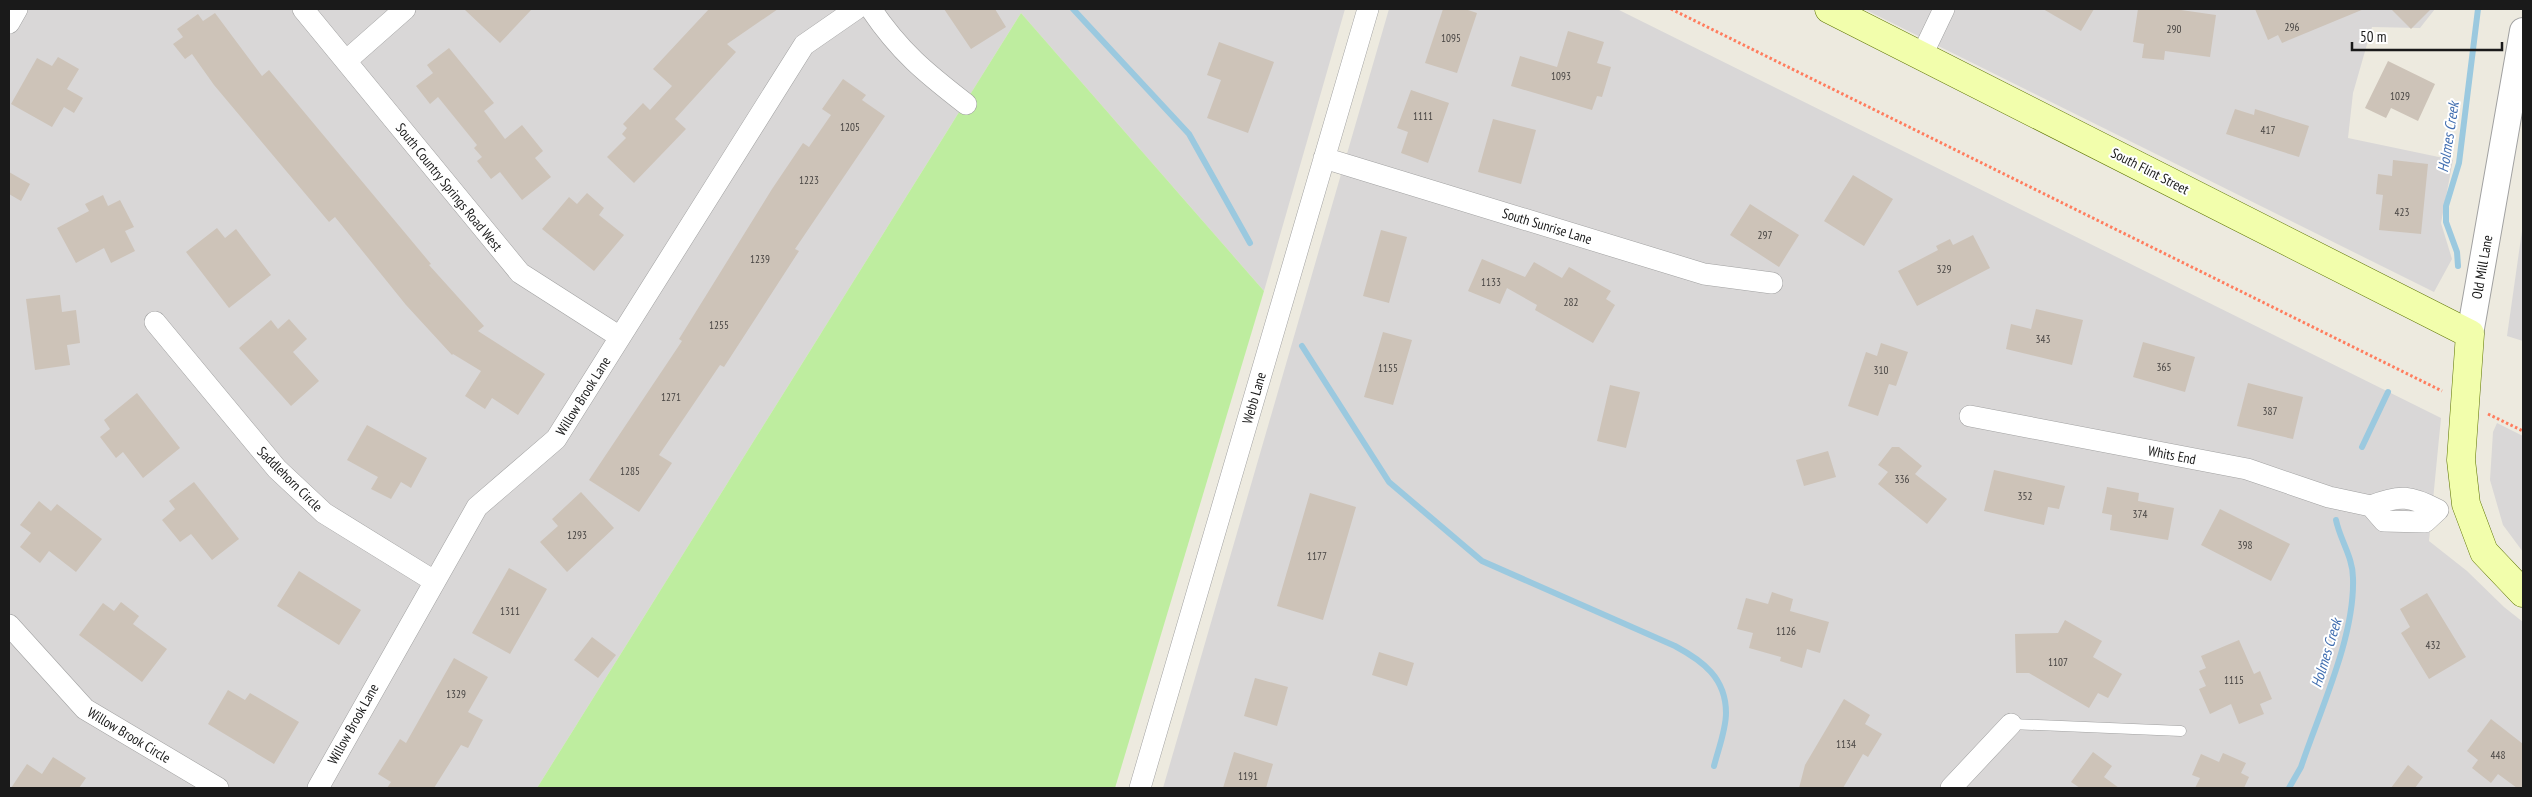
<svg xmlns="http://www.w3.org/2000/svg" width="2532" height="797" font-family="'PT Sans Narrow',sans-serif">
<rect width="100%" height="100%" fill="#edeadf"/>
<path fill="#d9d7d7" d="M9,9H1345L1264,291L1021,13L537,788H9Z
M1389,9H1617L2441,418L2429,541L2467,571L2504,607L2523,622V788H1163Z
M1864,9H2435L2420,28L2372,27L2353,93L2348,138L2453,160L2441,223L2452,259L2434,292Z
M2523,224V341L2507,336Z
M2497,423L2523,436V552L2503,525L2490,480L2493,432Z"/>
<path fill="#beed9f" d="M1021,13L1264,291L1115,788H537Z"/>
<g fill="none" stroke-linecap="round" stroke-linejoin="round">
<path stroke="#9bc9df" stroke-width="6" d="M1073,9L1189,134L1250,243
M2458,266L2457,252L2446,222V206L2459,163L2478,9
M1302,346L1389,482L1482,561L1675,646C1703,661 1726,678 1726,713C1726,730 1718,750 1714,766
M2362,447L2388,392
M2289,788L2301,767C2320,710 2355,637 2353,578C2353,557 2340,540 2336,520"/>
</g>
<path fill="#cdc3b8" d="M464,9H532L500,43Z
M709,9H778L727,44L736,52L675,119L686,129L634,183L607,157L626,138L622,134L627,128L623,124L643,103L650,110L672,86L653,69Z
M944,9H995L1006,27L971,49Z
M1443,9H1465L1477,13L1457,73L1425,63Z
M2043,9H2094L2081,31Z
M2138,9H2174L2216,15L2210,57L2165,51L2164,60L2142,58L2144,44L2133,42Z
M2255,9H2364L2282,43L2278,35L2268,40Z
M2391,9H2431L2411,29Z
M215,13L262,76L269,70L431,264L429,265L484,326L478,331L545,374L518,415L492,398L485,409L465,396L481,371L453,354L452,355L406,305L335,217L329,222L214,85L192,54L185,59L173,44L183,37L177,29L198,14L203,21Z
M1568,31L1604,42L1597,63L1611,67L1602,97L1597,96L1592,110L1511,86L1520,56L1557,67Z
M1219,42L1274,62L1248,133L1207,118L1221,80L1207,75Z
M449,48L494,103L484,111L505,139L522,125L543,151L535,158L551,177L522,200L500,172L491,179L477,161L482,157L474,148L477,145L438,97L430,104L416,86L433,73L427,65Z
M58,57L79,69L67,89L83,98L74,113L64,107L52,127L11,104L37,58L52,66Z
M2388,61L2435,84L2418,121L2391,108L2386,118L2365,108Z
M843,79L866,95L862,100L885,116L795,249L799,251L724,367L720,365L659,455L672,463L639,512L589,480L682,341L679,339L772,189L803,143L809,147L831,115L822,109Z
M1411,90L1449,103L1428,163L1401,153L1408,132L1397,128Z
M2235,109L2254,115L2255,109L2309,126L2299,157L2226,134Z
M1493,119L1536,130L1521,184L1478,172Z
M2393,160L2428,164L2421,234L2379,230L2383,195L2376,194L2378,174L2392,176Z
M9,172L30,184L21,201L9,194Z
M1853,175L1893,199L1864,246L1824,221Z
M587,193L604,208L599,215L624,235L594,271L542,229L569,197L577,204Z
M103,195L108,206L120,200L134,227L125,231L135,251L111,263L104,248L76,263L57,228L89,211L85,204Z
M1750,204L1799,235L1779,267L1730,235Z
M217,228L225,238L236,229L271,275L229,308L186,252Z
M1381,230L1407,237L1389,303L1363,296Z
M1973,235L1990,268L1917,306L1898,271L1938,250L1936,246L1950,239L1953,245Z
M1482,259L1525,277L1534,262L1562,278L1569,267L1611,291L1606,299L1615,305L1593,343L1535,310L1537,305L1507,288L1500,304L1468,291Z
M60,295L62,312L76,310L80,343L67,345L70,365L35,370L26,299Z
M2036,309L2083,320L2072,365L2006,349L2011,324L2031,329Z
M289,319L307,339L293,352L319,381L291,406L239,348L271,320L278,329Z
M1383,332L1412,340L1393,405L1364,397Z
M2143,342L2195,357L2185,392L2133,377Z
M1881,343L1908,352L1896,386L1889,384L1878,416L1848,406L1866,352L1877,356Z
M2248,383L2303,397L2293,439L2237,426Z
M1610,385L1640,392L1626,448L1597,441Z
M137,393L180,448L143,478L123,452L116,458L100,437L110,429L104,420Z
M367,425L427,458L411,488L401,482L391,499L371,489L378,477L347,460Z
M1892,447H1899L1922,466L1915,474L1947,499L1927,524L1878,484L1888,472L1878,465Z
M1828,451L1836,477L1804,486L1796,460Z
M1994,470L2065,486L2059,509L2048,507L2044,525L1984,511Z
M194,482L239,539L212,560L191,534L180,542L162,520L175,509L169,501Z
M2107,487L2139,493L2138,501L2174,508L2168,540L2110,530L2112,515L2102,513Z
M581,492L614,528L567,572L540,542L558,526L552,519Z
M1310,493L1356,507L1323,620L1277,606Z
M39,501L51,511L57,504L102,539L76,572L49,551L40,563L20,547L31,533L20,525Z
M2220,509L2290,544L2271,581L2201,545Z
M509,568L547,589L510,654L472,633Z
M299,571L361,610L339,645L277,606Z
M1772,592L1793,599L1790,611L1829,622L1820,653L1807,649L1802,668L1780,661L1781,657L1749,648L1753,633L1737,629L1746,598L1768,604Z
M2427,593L2466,657L2429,679L2401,633L2410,627L2400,609Z
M121,602L139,616L133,624L167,649L142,682L79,635L103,603L114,611Z
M2065,620L2102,641L2093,657L2122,674L2108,698L2098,693L2089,708L2029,673H2016L2015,634L2058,633Z
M592,637L616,655L598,678L574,660Z
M2239,640L2254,674L2260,671L2272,699L2260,704L2264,714L2239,724L2231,704L2210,714L2199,689L2206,686L2199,671L2206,668L2201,656Z
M1379,652L1414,663L1407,686L1372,675Z
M454,658L488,677L468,712L483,720L468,748L461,745L434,788H387L391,782L378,774L400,739L406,743Z
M1255,678L1288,687L1277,726L1244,716Z
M228,690L245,700L250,693L299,722L274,764L208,724Z
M1844,699L1870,715L1865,724L1882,734L1868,757L1863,754L1843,788H1799L1805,765Z
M2491,719L2523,744V788H2517L2498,774L2491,783L2472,768L2478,760L2467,751Z
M1234,752L1273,764L1266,788H1223Z
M2093,752L2112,766L2104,777L2119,788H2080L2071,782Z
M2223,753L2246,763L2241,773L2249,777L2244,788H2195L2200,778L2192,775L2201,754L2219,762Z
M53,757L86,778L79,788H11L27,764L42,774Z
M2408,765L2423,777L2415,788H2391Z"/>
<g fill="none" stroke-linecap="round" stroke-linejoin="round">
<g stroke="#a1a1a1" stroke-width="11">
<path id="service" d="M2011,724L2181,731"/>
</g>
<g stroke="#a1a1a1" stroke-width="22">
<path id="minor" d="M303,9L520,273L620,337
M871,9C900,52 926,73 966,104
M9,23L17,9
M1922,55L1944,9
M346,61L405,9
M1324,158L1704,274L1772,283
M155,322L277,469L324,513L434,581
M1970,416L2247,469L2329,497L2371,506L2384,521L2425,522L2438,510C2411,496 2400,494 2371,506
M9,625L85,709L218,788
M318,788L477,507L556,439L804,45L856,9
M1140,788L1368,9
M1951,788L2011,724"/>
</g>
<g stroke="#a1a1a1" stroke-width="28">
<path id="tertiary" d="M2470,334L2523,31"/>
</g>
<g stroke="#5c7300" stroke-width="29">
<path id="secondary" d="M1829,9L2470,334L2461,460L2466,504L2484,552L2523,593"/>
</g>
<path stroke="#ff7d5e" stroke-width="3" stroke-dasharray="2.5 2.5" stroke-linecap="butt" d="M1671,9L2442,391
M2488,414L2523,431"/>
<use href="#service" stroke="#fff" stroke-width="10"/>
<use href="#minor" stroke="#fff" stroke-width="21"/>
<use href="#tertiary" stroke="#fff" stroke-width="26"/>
<use href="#secondary" stroke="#f2feac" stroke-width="28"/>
</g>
<g text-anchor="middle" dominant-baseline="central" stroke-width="4" stroke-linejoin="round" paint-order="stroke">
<g font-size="11" fill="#474442">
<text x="2292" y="27">296</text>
<text x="2174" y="29">290</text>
<text x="1451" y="38">1095</text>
<text x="1561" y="76">1093</text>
<text x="2400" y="96">1029</text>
<text x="1423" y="116">1111</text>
<text x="850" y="127">1205</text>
<text x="2268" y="130">417</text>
<text x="809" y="180">1223</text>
<text x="2402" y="212">423</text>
<text x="1765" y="235">297</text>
<text x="760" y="259">1239</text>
<text x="1944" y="269">329</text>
<text x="1491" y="282">1133</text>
<text x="1571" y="302">282</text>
<text x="719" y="325">1255</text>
<text x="2043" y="339">343</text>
<text x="2164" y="367">365</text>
<text x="1388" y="368">1155</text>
<text x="1881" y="370">310</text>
<text x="671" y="397">1271</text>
<text x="2270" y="411">387</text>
<text x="630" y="471">1285</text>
<text x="1902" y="479">336</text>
<text x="2025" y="496">352</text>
<text x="2140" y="514">374</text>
<text x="577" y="535">1293</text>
<text x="2245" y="545">398</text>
<text x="1317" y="556">1177</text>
<text x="510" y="611">1311</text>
<text x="1786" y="631">1126</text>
<text x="2433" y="645">432</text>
<text x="2058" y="662">1107</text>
<text x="2234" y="680">1115</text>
<text x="456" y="694">1329</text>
<text x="1846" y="744">1134</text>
<text x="2498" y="755">448</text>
<text x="1248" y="776">1191</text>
</g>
<g font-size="14" fill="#1a1a1a" stroke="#fff">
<text transform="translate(2150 171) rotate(27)">South Flint Street</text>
<text transform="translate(449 187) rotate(51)">South Country Springs Road West</text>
<text transform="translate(1547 226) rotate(17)">South Sunrise Lane</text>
<text transform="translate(2482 267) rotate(-80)">Old Mill Lane</text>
<text transform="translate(583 396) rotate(-58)">Willow Brook Lane</text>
<text transform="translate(1254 398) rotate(-74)">Webb Lane</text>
<text transform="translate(2172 455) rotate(11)">Whits End</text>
<text transform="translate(290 479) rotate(45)">Saddlehorn Circle</text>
<text transform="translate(353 724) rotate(-61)">Willow Brook Lane</text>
<text transform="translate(129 735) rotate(31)">Willow Brook Circle</text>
</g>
<g font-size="15" font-style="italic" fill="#416eb0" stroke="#fff">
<text transform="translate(2448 137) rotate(-81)">Holmes Creek</text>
<text transform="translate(2326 653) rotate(-73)">Holmes Creek</text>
</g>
</g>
<rect width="2532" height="797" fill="none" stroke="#1a1a1a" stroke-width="20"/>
<path d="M2352 42v8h150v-8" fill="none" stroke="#1a1a1a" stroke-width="2.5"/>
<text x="2360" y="42" font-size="15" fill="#1a1a1a" stroke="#ffffff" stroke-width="4" paint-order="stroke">50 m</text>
</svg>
